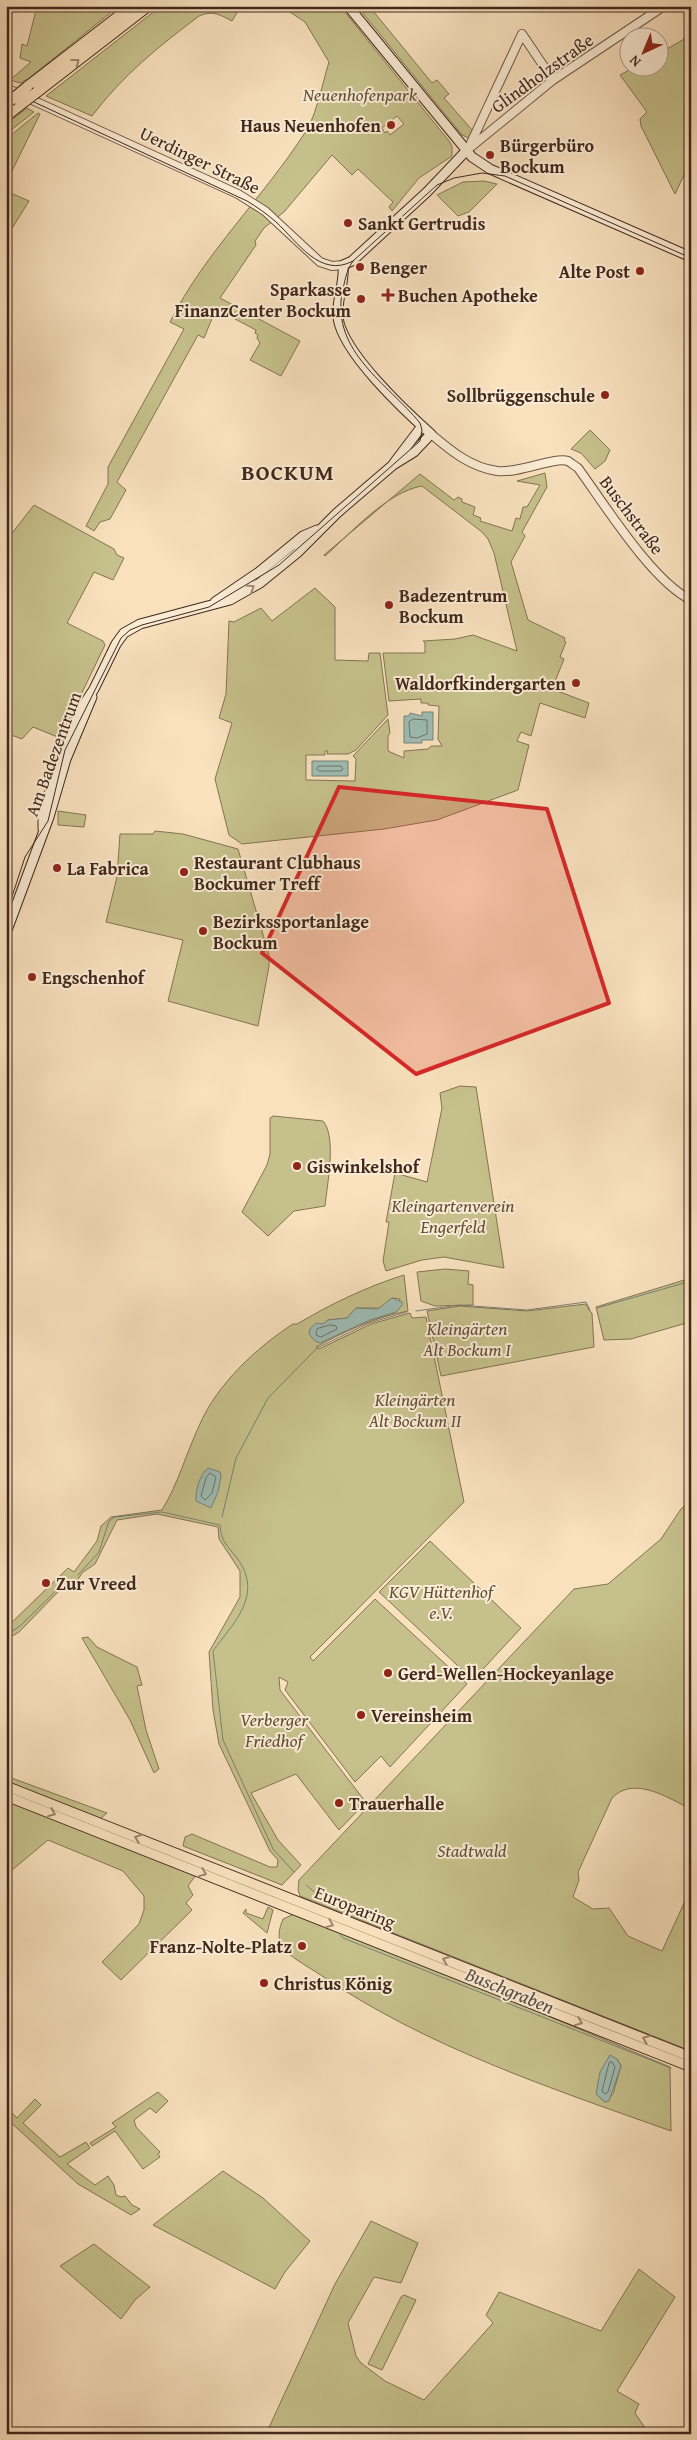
<svg xmlns="http://www.w3.org/2000/svg" width="697" height="2440" font-family="'Gentium Book Plus',serif">
<rect width="100%" height="100%" fill="#f9e1be"/>
<filter id="stains"><feTurbulence type="fractalNoise" baseFrequency=".004" numOctaves="4"/><feColorMatrix values="0 0 0 0 .2 0 0 0 0 .09 0 0 0 0 .02 0 0 0 .5 -.17"/></filter>
<radialGradient id="worn" r=".72"><stop offset=".6" stop-color="#630" stop-opacity="0"/><stop offset="1" stop-color="#630" stop-opacity=".3"/></radialGradient>
<path fill="#c6c18c" stroke="#847454" fill-rule="evenodd" d="M37,6H119L28,79L20,83L10,80L31,62L20,58L22,44L27,46Z
M161,6H241L232,21C221,15 212,10 199,16C158,47 123,75 92,116L46,96Z
M281,6H340L449,141L452,146V156L419,178L392,211L389,207L393,202L358,169L352,175L332,155L284,212L264,228L255,241L256,245L220,298L300,341L281,376L250,360L260,343L257,338L258,335L255,333L256,330L216,309L204,338L198,335L117,482L126,490L110,519L100,522L94,531L86,526L108,484V467L184,329L170,322C205,252 264,197 306,131C316,116 323,81 329,62L305,22ZM397,116L404,124L390,135L387,131L385,133L382,128Z
M357,6H369L432,83L437,80L449,94L444,98L473,131L469,138L462,135Z
M691,35V160L675,194L641,126L640,119L647,112L620,75L633,68H660V53Z
M27,108L34,112L6,134V124Z
M38,113L40,114L9,177H6V139Z
M484,181L497,184L469,212L458,216L437,195L463,182Z
M6,191L29,201L6,238Z
M590,430L610,450L605,461L595,469L581,453L571,449Z
M545,473L547,487L522,532L525,536L511,562L528,620L565,638L564,641L566,642L560,657L564,659L552,689L589,703L585,718L540,703L531,736L521,732L517,741L529,745L518,790L437,820L384,829L242,844L229,835L215,779L232,723L219,718L226,694L229,621L234,622L261,608L272,621L315,588L335,607V660L368,661L369,653H380L388,715L356,750L348,754H327L328,751H325V755H306V780L355,781L356,759L353,756L388,719L390,733L388,736V751L404,758V751L428,749L431,746H442L438,739L439,706L428,705V703H421V699L389,701L383,653H425V643L423,641L455,639L473,635L517,651L494,553L488,539L482,532L422,486C387,492 351,533 325,556L324,555L420,474L454,500L458,497L462,499V502L475,507L473,515L481,518L480,521L512,531L516,518L520,519L523,507H527L540,485L517,481Z
M34,505L114,549L117,555L124,558L113,580L94,572L67,623L103,641L105,645L60,738L33,727L22,739L6,733V541Z
M58,811L86,815L84,827L58,825Z
M155,831L183,834L238,849L269,955V966L258,1026L168,1001L183,940L106,922L117,877L120,834H153Z
M460,1086L476,1087L504,1268L444,1257L422,1260L386,1271L383,1261L389,1222H386L395,1173L427,1182L442,1108L440,1093Z
M273,1116L323,1121C337,1137 327,1185 325,1206L294,1211L268,1236L242,1212L267,1165L270,1154V1118Z
M445,1269L469,1271L468,1284L473,1285V1305L435,1306L421,1301L417,1272Z
M404,1275L408,1311C376,1317 345,1331 316,1347L319,1349L371,1324L410,1313L412,1318L426,1317L464,1502L310,1657L313,1661L375,1599L467,1684L390,1767L381,1756L355,1782L285,1690L288,1682L279,1677L280,1690L364,1800L363,1805L339,1830L296,1774L251,1793L278,1840L301,1865L282,1885L183,1846L185,1837L192,1834L270,1867H277L278,1860L270,1851L219,1744L213,1710L209,1652L240,1597V1571L219,1539L218,1527L157,1514L117,1520L95,1564L83,1572L76,1582L59,1591L19,1632L6,1640V1628L68,1568L74,1572L97,1541L101,1526L111,1517L162,1510C178,1484 186,1454 199,1426C217,1384 256,1348 293,1324H297C331,1304 366,1287 404,1275ZM392,1298L400,1299L396,1312L370,1320L323,1324L328,1320L347,1318L356,1308H381Z
M691,1278V1325L683,1324L631,1339L604,1340L596,1307Z
M586,1304L589,1310L592,1313L594,1347L441,1376L427,1311L460,1306L527,1311Z
M691,1500V1809C668,1798 634,1775 612,1798L578,1872L579,1880L573,1897L593,1909L609,1908L628,1936L662,1951L691,1888V2051L300,1896L298,1890L299,1880L574,1589L608,1584L661,1539L681,1509Z
M430,1541L521,1628L473,1680L379,1592Z
M88,1637L97,1647L137,1667L142,1685L137,1686L146,1730L159,1769L154,1773L130,1720L82,1638Z
M6,1776L107,1813L87,1830L196,1875L188,1886L193,1895L186,1903L192,1910L121,1980L102,1962L139,1924L144,1910V1896L123,1871L48,1840L6,1875Z
M268,1907L273,1910L267,1933L243,1913L246,1909V1913L263,1919Z
M294,1914L498,1995L670,2067L671,2131C550,2088 426,2047 319,1974C310,1968 287,1955 282,1947C277,1937 279,1929 283,1919ZM617,2059L621,2066L613,2094L605,2102L596,2094Z
M158,2092L168,2101L156,2113L150,2108L134,2120L136,2127L160,2152L158,2154L160,2157L143,2169L115,2131L92,2146L90,2143L116,2127L112,2123Z
M35,2099L41,2105L23,2123L60,2157L86,2142L90,2148L67,2164L95,2185L108,2176L114,2185L116,2195L121,2197L125,2196L132,2205L140,2209L131,2215L78,2184L6,2118V2107L17,2118Z
M223,2171L263,2198L310,2241L285,2272L275,2289L153,2225Z
M371,2221L418,2243L401,2283L374,2277L348,2323L356,2356L361,2363L385,2381L424,2400L493,2323L486,2315L499,2292L601,2331L639,2269L675,2297L617,2391L639,2404L635,2413L649,2434H266L335,2284Z
M94,2244L150,2287L135,2300L121,2319L60,2266Z
M404,2295L416,2300L382,2370L368,2364L401,2297Z"/>
<path fill="#9ebdb5" stroke="#798178" d="M422,712H433V740H422V743H404V716H409L410,713L422,716Z
M312,761H348V776H312Z
M392,1298L402,1302V1305L396,1312L370,1320L320,1343L315,1341L309,1334L310,1329L316,1323L323,1324L328,1320L347,1318L356,1308L378,1309Z
M208,1468L220,1472L221,1476L218,1492L211,1508L196,1501C195,1491 200,1474 208,1468Z
M610,2055L617,2059L621,2066L609,2101L605,2102L596,2094L600,2072Z"/>
<g fill="none" stroke-linecap="round" stroke-linejoin="round">
<path stroke="#707268" stroke-width="1" d="M413,719L427,720V734L417,738L410,737L409,722Z
M319,766H341L343,769L341,771H319L317,769Z
M330,1325L336,1326L337,1329L321,1337L316,1335L317,1329Z
M210,1473L216,1477L212,1493L205,1500L201,1496L206,1478Z
M612,2062L615,2067L608,2092L605,2094L602,2091L609,2063Z"/>
<path stroke="#798178" stroke-width="1" d="M597,1308L691,1281
M416,1311L459,1305L527,1310L586,1302L590,1310
M222,1517L236,1458L268,1398L317,1348L369,1323L407,1312
M78,1575L99,1552L109,1521L115,1517L162,1512L220,1525C221,1542 227,1545 237,1558C264,1595 234,1622 213,1651L223,1740L273,1849L294,1872
M6,1636L21,1625L62,1585L68,1583
M306,1885L333,1907
M340,1935L343,1938L671,2068"/>
<g stroke="#6f5644" stroke-width="10">
<path id="tertiary" d="M522,34L553,80
M6,88L238,194L265,211L320,262L332,266L343,265
M470,145L522,34
M466,151L553,80L664,6
M431,434C451,451 470,467 497,471C519,474 555,456 568,461C571,463 575,466 578,468C605,505 652,581 691,600"/>
</g>
<g stroke="#41271c" stroke-width="11">
<path id="secondary" d="M348,6L472,157L490,169L691,257
M394,463L422,426
M215,602L259,572L303,536L317,530
M43,829V816L62,748L83,706L94,689L116,644L124,633L140,624L230,600L260,583L297,553L337,513L393,465L414,452L431,434C405,411 343,353 338,318C336,300 345,283 343,265L352,261L427,192L466,151
M6,933L49,817L66,759L92,697"/>
</g>
<g stroke="#41271c" stroke-width="11">
<path id="primary" d="M6,1786L691,2057
M6,1796L691,2067"/>
</g>
<g stroke="#41271c" stroke-width="12">
<path id="motorway" d="M27,87L132,6
M37,92L148,6
M6,116L20,105"/>
</g>
<use href="#tertiary" stroke="#fbecd5" stroke-width="8"/>
<use href="#secondary" stroke="#fbecd5" stroke-width="9"/>
<use href="#primary" stroke="#f9e1be" stroke-width="9"/>
<use href="#motorway" stroke="#f9e1be" stroke-width="10"/>
<path stroke="#41271c" stroke-width="1" d="M6,89L247,201C257,207 267,214 276,222C297,241 320,279 353,261
M6,915L25,857L48,821L65,750L121,638L130,630L142,625L209,607L279,565L420,441L422,430L420,423C387,383 332,352 342,293C345,281 346,271 353,261L437,185L454,178L482,173L505,176L691,258"/>
<g stroke="#41271c" stroke-width="12" stroke-linecap="butt">
<path id="motorway-bridge" d="M10,101L27,87
M20,105L37,92"/>
</g>
<use href="#motorway-bridge" stroke="#f9e1be" stroke-width="10"/>
</g>
<defs><path id="oneway-chevron" d="M-2-3.5L2.5 0L-2 3.5" fill="none" stroke-width="1.6" stroke-linecap="round" stroke-linejoin="round" transform="scale(1.25)"/></defs>
<g stroke="#9d846d">
<use href="#oneway-chevron" transform="translate(76 62) rotate(-38)"/>
<use href="#oneway-chevron" transform="translate(52 1813) rotate(22)"/>
<use href="#oneway-chevron" transform="translate(138 1838) rotate(-159)"/>
<use href="#oneway-chevron" transform="translate(203 1873) rotate(22)"/>
<use href="#oneway-chevron" transform="translate(330 1924) rotate(22)"/>
<use href="#oneway-chevron" transform="translate(446 1960) rotate(-158)"/>
<use href="#oneway-chevron" transform="translate(579 2022) rotate(22)"/>
<use href="#oneway-chevron" transform="translate(646 2039) rotate(-158)"/>
</g>
<use stroke="#9e8a78" href="#oneway-chevron" transform="translate(251 588) rotate(-32)"/>
<path fill="#d62828" fill-opacity="0.2" stroke="#d62828" stroke-width="4" stroke-linejoin="round" d="M339,787L547,809L609,1003L416,1074L262,953Z"/>
<g fill="#8f2418" stroke="#fbecd5" stroke-width="2">
<circle cx="391" cy="125" r="5"/>
<circle cx="490" cy="155" r="5"/>
<circle cx="348" cy="223" r="5"/>
<circle cx="360" cy="267" r="5"/>
<circle cx="640" cy="271" r="5"/>
<path d="M385.5 287.5h5v5h5v5h-5v5h-5v-5h-5v-5h5z"/>
<circle cx="361" cy="299" r="5"/>
<circle cx="605" cy="395" r="5"/>
<circle cx="389" cy="605" r="5"/>
<circle cx="576" cy="683" r="5"/>
<circle cx="57" cy="868" r="5"/>
<circle cx="184" cy="872" r="5"/>
<circle cx="203" cy="931" r="5"/>
<circle cx="32" cy="977" r="5"/>
<circle cx="297" cy="1166" r="5"/>
<circle cx="46" cy="1583" r="5"/>
<circle cx="388" cy="1673" r="5"/>
<circle cx="361" cy="1715" r="5"/>
<circle cx="339" cy="1803" r="5"/>
<circle cx="302" cy="1946" r="5"/>
<circle cx="264" cy="1983" r="5"/>
</g>
<g text-anchor="middle" dominant-baseline="central" stroke-width="4" stroke-linejoin="round" paint-order="stroke">
<g font-size="18" fill="#41271c" stroke="#fbecd5">
<text transform="translate(542 73) rotate(-36)">Glindholzstraße</text>
<text transform="translate(200 160) rotate(26)">Uerdinger Straße</text>
<text transform="translate(632 515) rotate(53)">Buschstraße</text>
<text transform="translate(53 754) rotate(-70)">Am Badezentrum</text>
<text transform="translate(355 1907) rotate(22)">Europaring</text>
</g>
<g font-size="18" font-style="italic" fill="#624e38" stroke="#fbecd5">
<text x="360" y="94">Neuenhofenpark</text>
<text x="453" y="1205">Kleingartenverein<tspan x="453" dy="21">Engerfeld</tspan></text>
<text x="467" y="1328">Kleingärten<tspan x="467" dy="21">Alt Bockum I</tspan></text>
<text x="415" y="1399">Kleingärten<tspan x="415" dy="21">Alt Bockum II</tspan></text>
<text x="441" y="1591">KGV Hüttenhof<tspan x="441" dy="21">e.V.</tspan></text>
<text x="274" y="1719">Verberger<tspan x="274" dy="21">Friedhof</tspan></text>
<text x="472" y="1850">Stadtwald</text>
</g>
<g font-size="18" font-weight="bold" fill="#41271c" stroke="#fbecd5" text-anchor="start">
<text x="381" y="125" text-anchor="end">Haus Neuenhofen</text>
<text x="500" y="145">Bürgerbüro<tspan x="500" dy="21">Bockum</tspan></text>
<text x="358" y="223">Sankt Gertrudis</text>
<text x="370" y="267">Benger</text>
<text x="630" y="271" text-anchor="end">Alte Post</text>
<text x="351" y="289" text-anchor="end">Sparkasse<tspan x="351" dy="21">FinanzCenter Bockum</tspan></text>
<text x="398" y="295">Buchen Apotheke</text>
<text x="595" y="395" text-anchor="end">Sollbrüggenschule</text>
<text x="399" y="595">Badezentrum<tspan x="399" dy="21">Bockum</tspan></text>
<text x="566" y="683" text-anchor="end">Waldorfkindergarten</text>
<text x="194" y="862">Restaurant Clubhaus<tspan x="194" dy="21">Bockumer Treff</tspan></text>
<text x="67" y="868">La Fabrica</text>
<text x="213" y="921">Bezirkssportanlage<tspan x="213" dy="21">Bockum</tspan></text>
<text x="42" y="977">Engschenhof</text>
<text x="307" y="1166">Giswinkelshof</text>
<text x="56" y="1583">Zur Vreed</text>
<text x="398" y="1673">Gerd-Wellen-Hockeyanlage</text>
<text x="371" y="1715">Vereinsheim</text>
<text x="349" y="1803">Trauerhalle</text>
<text x="292" y="1946" text-anchor="end">Franz-Nolte-Platz</text>
<text x="274" y="1983">Christus König</text>
</g>
<g font-size="19" font-style="italic" fill="#584c42" stroke="#fbecd5">
<text transform="translate(510 1990) rotate(22)">Buschgraben</text>
</g>
<g font-size="22" font-weight="bold" letter-spacing="1" fill="#41271c" stroke="#fbecd5">
<text x="288" y="472">BOCKUM</text>
</g>
</g>
<rect width="697" height="2440" fill="none" stroke="#f9e1be" stroke-width="25"/>
<rect x="8" y="8" width="682" height="2425" fill="none" stroke="#41271c" stroke-width="2.5"/>
<rect x="12" y="12" width="672" height="2415" fill="none" stroke="#41271c"/>
<g transform="translate(644 52) rotate(224)"><circle r="24" fill="#fbecd5" stroke="#b19d8b"/>
<path d="M0-4L9 19L0 12L-9 19Z" fill="#8f2418"/>
<text y="-8" font-size="14" font-weight="bold" text-anchor="middle" fill="#41271c">N</text>
</g>
<rect width="100%" height="100%" filter="url(#stains)"/>
<rect width="100%" height="100%" fill="url(#worn)"/>
</svg>
